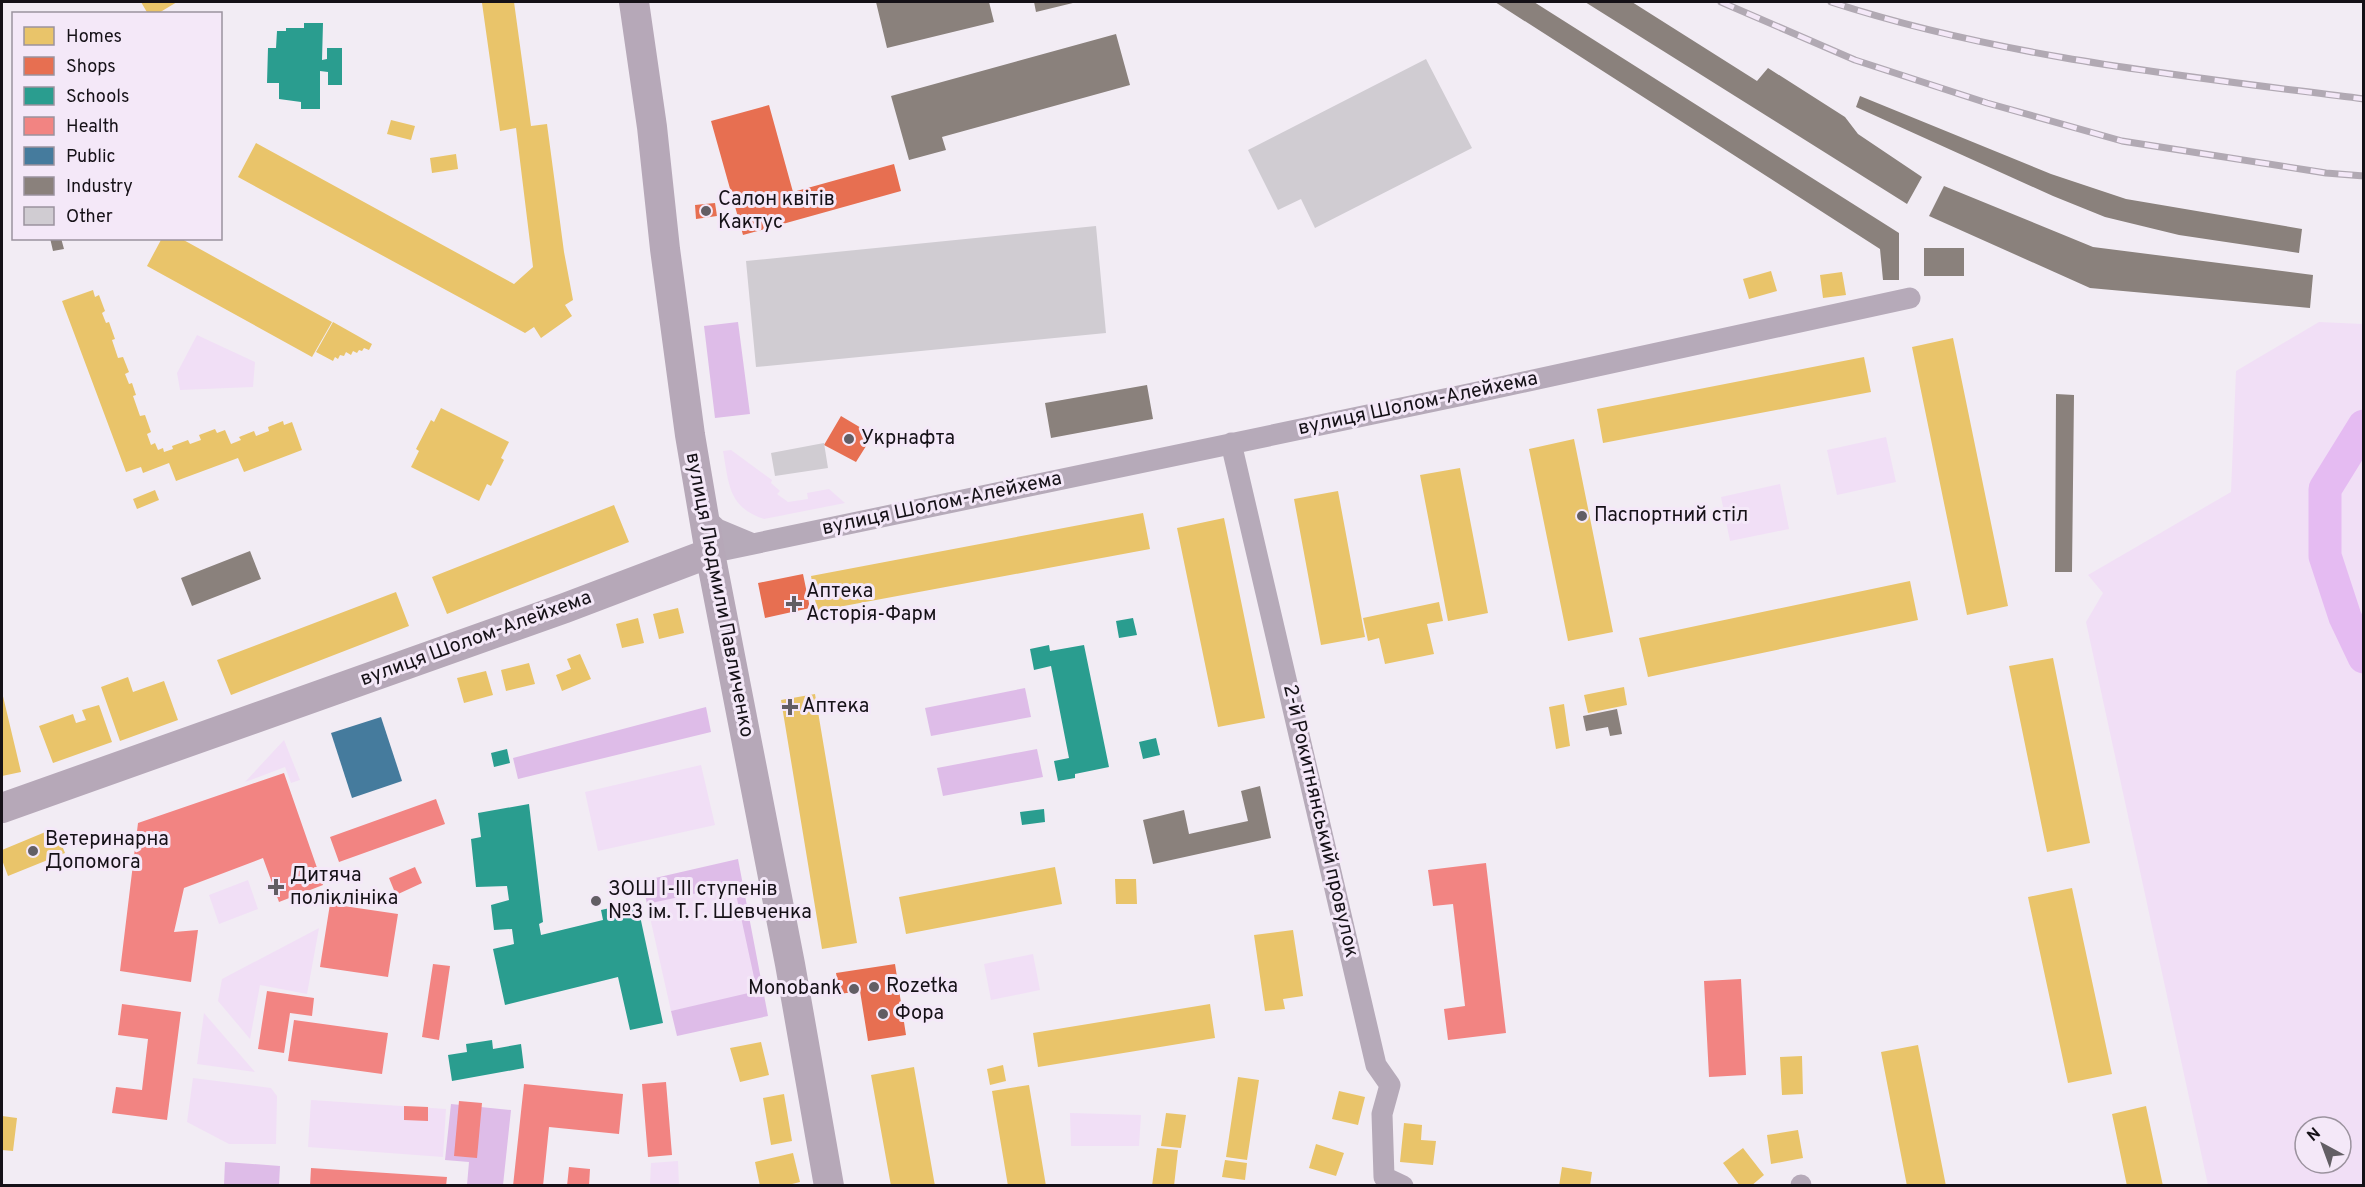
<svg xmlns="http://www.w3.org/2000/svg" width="2365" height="1187" font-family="Overpass,sans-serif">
<rect width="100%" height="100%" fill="#f2ecf4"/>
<path fill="#f1dff6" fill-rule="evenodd" d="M2319,322L2363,324V1185H2208L2086,622L2103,593L2088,575L2231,492L2236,371ZM2305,1127H2341V1163H2305Z
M197,335L255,362L253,387L180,390L177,373Z
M1886,437L1896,482L1837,495L1827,450Z
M731,450L772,480L771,483L780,491L777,494L788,502L808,499L807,493L829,489L845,503L764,519C728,507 729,484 723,451Z
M1780,484L1789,529L1730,541L1721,497Z
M284,740L300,780L291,783L285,767L245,782Z
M701,765L715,825L598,851L585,792Z
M248,880L258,909L219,924L209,895Z
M734,884L758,992L671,1011L647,904Z
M319,928L307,994L260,985L250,1039L218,1001L222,979Z
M1033,954L1040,990L991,1000L984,964Z
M204,1013L255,1072L197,1064Z
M193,1078L271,1088L277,1096L276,1144H229L187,1122Z
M311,1100L446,1109L443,1157L308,1147Z
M1070,1113L1141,1115L1139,1146H1071Z
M678,1161L679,1185H650L651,1163Z"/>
<path fill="#debce8" d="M738,322L750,414L715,418L704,326Z
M1025,688L1031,717L931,736L925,708Z
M706,707L711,732L518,779L513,758Z
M1037,749L1043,777L943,796L937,768Z
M738,859L768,1016L677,1036L671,1011L757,991L734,885L647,904L642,881Z
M451,1104L511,1110L503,1185H467L469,1162L445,1160Z
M225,1162L280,1166L279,1185H224Z"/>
<path fill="#e9c46a" d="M141,2H177L157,14H148Z
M514,2L531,126L547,124L564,252L573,300L565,305L572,316L541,338L534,327L525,333L238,177L256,143L514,284L533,267L516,128L500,131L482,3Z
M391,120L415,126L411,140L387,134Z
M456,154L458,169L432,173L430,158Z
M162,238H180L332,322L312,357L147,266Z
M1771,271L1777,291L1749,299L1743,279Z
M1842,272L1846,295L1823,298L1820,275Z
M93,290L95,297L99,295L105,311L102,313L106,323L109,322L115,339L112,340L118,358L123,357L129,372L125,374L129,384L132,383L136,395L133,396L140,416L145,415L151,432L147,434L151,445L155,443L158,450L163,448L164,452L173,449L172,446L188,440L190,444L201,440L199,435L215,429L217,433L225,430L231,444L241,440L239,437L254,431L256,436L269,431L268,427L283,421L284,425L292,422L302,450L244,472L238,458L176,481L169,463L143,473L141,467L126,472L62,301Z
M333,322L372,344L369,350L364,348L362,351L359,350L357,353L353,351L351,355L346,352L344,356L340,355L338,359L335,357L333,361L316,352Z
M1953,338L2008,606L1967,615L1912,347Z
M1864,357L1871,392L1603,443L1597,409Z
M441,408L509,442L501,458L504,460L491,486L487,484L479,501L411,467L419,451L416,449L431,420L434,422Z
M1574,439L1613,632L1568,641L1529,449Z
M1460,468L1488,613L1448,621L1420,475Z
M155,490L159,500L137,509L133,499Z
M1338,491L1365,637L1321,645L1294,499Z
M614,505L629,542L447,614L432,577Z
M1143,513L1150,549L817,611L811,576Z
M1224,518L1265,718L1218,727L1177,528Z
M1910,581L1918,620L1648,677L1639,638Z
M396,592L409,626L231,695L217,660Z
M1439,602L1443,621L1427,624L1434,654L1385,664L1379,638L1368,641L1363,618Z
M678,608L684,633L659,639L653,614Z
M638,618L644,643L622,648L616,624Z
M580,654L591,679L562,691L556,675L571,669L567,659Z
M2053,658L2090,843L2047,852L2009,666Z
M529,663L535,684L506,691L501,670Z
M486,671L493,695L464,703L457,678Z
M128,677L133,692L164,681L178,720L120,741L101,687Z
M1624,687L1627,705L1588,713L1584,695Z
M2,692L21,772L2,776Z
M815,694L857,943L822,949L781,700Z
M1564,704L1570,746L1556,749L1549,707Z
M99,705L112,742L53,763L39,726L73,714L76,723L86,720L82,710Z
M55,828L65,853L8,876L2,860V850Z
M1055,867L1062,904L906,934L899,897Z
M1115,879H1136L1137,904H1116Z
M2072,888L2112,1074L2068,1083L2028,897Z
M1293,930L1303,996L1283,999L1285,1009L1265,1011L1254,935Z
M1210,1004L1215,1038L1038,1067L1033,1033Z
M761,1042L769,1075L740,1082L730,1048Z
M1918,1045L1946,1186H1907L1881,1052Z
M1802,1056L1803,1094L1782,1095L1780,1057Z
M1003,1065L1006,1081L990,1085L987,1069Z
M914,1067L935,1186H891L871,1075Z
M1238,1077L1259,1080L1247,1160L1226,1157Z
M1029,1085L1046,1186H1008L992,1091Z
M1339,1091L1365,1097L1358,1125L1332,1119Z
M784,1094L792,1141L771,1145L763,1098Z
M2146,1106L2163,1186H2127L2112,1114Z
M1166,1113L1186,1115L1181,1148L1161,1146Z
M2,1116L17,1118L13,1151L2,1150Z
M1404,1123L1422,1125L1421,1140L1436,1141L1433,1165L1400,1162Z
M1798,1130L1803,1158L1771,1164L1767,1135Z
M1316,1144L1344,1153L1336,1176L1309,1168Z
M1157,1148L1178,1150L1174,1186H1152Z
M1743,1148L1764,1175L1751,1186H1740L1723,1163Z
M793,1153L800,1182L784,1186H760L755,1162Z
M1225,1160L1247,1163L1245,1180L1222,1177Z
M1562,1167L1592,1172L1590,1186H1559Z"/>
<path fill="#e76f51" d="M769,105L793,192L894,164L901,191L743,235L711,121Z
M715,203L717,216L696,219L695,205Z
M841,416L873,435L856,462L824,445Z
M803,574L810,608L765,618L758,583Z
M895,964L906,1035L868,1041L860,991L840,994L836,973Z"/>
<path fill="#2a9d8f" d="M304,23H323L322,60L327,59V48H342V85H328V72L320,71V109H301V102L279,99V83H267L268,48H276L277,31H286V28H304Z
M1133,618L1137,635L1119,638L1116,621Z
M1049,645L1050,651L1084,645L1109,767L1075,774V778L1058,781L1054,761L1069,758L1051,666L1034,670L1030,649Z
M1156,738L1160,755L1143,759L1139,742Z
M507,749L510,763L494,767L491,753Z
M529,804L543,922L539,924L541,935L603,920L601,910L637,902L663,1023L630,1030L618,977L505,1005L493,949L514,944L512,929L494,930L491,905L509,900L507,886L476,887L471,839L481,837L478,813Z
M1044,809L1045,822L1022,825L1020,812Z
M492,1040L493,1049L521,1044L524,1068L452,1081L448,1055L467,1052L466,1044Z"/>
<path fill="#f28482" d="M284,773L323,885L279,902L263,858L184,888L174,932L198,930L191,982L120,971L138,823Z
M436,799L445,824L339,862L330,837Z
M1486,863L1506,1033L1448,1040L1444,1009L1465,1006L1453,904L1433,906L1428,870Z
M415,867L422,883L396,895L389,878Z
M330,904L398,914L388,977L320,967Z
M433,964L450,966L439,1040L422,1037Z
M1741,979L1746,1075L1709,1077L1704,981Z
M267,991L314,998L312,1016L290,1013L284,1053L258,1049Z
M122,1004L181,1012L167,1120L112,1113L116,1087L142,1090L148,1039L118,1035Z
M294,1020L388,1033L382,1074L288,1061Z
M666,1082L672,1155L648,1157L642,1084Z
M524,1084L623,1094L619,1134L549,1127L543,1186H513Z
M459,1101L482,1103L477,1158L454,1156Z
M404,1106L428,1107V1121L404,1120Z
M569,1167L590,1169L589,1186H567Z
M311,1168L447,1177L446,1186H310Z"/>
<path fill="#457b9d" d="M381,717L402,781L352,798L331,733Z"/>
<path fill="#8a817c" d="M876,2H989L994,22L887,48Z
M1034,2H1077L1036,12Z
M1495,2H1534L1899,233V280H1883L1880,249Z
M1585,2H1632L1757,81L1768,68L1845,117L1858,134L1922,177L1907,204Z
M1116,34L1130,85L942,137L946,150L909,160L891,96Z
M1860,96L2051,174L2126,199L2302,229L2299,253L2179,235L2105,217L2053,196L1856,107Z
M1944,186L2093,247L2313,275L2310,308L2090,288L1929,216Z
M50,238H61L64,249L53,251Z
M1924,248H1964V276H1924Z
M1147,385L1153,419L1051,438L1045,403Z
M2056,394L2074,395L2072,572H2055Z
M250,551L261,579L192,606L181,578Z
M1617,709L1622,734L1610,736L1608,727L1586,731L1583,716Z
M1260,786L1271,838L1153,864L1143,820L1184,810L1189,834L1248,821L1241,791Z"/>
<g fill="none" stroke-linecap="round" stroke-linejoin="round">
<path stroke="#e5bbf2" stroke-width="33" d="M2364,426L2325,489V556L2345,617L2364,657"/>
</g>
<path fill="#d0ccd2" d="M1426,59L1472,148L1315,228L1301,199L1278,210L1248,150Z
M1096,226L1106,333L756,367L746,261Z
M824,443L828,468L775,476L771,453Z"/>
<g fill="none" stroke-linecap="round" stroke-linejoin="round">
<path stroke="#b6aab9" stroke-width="21" d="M1231,443L1376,1065L1390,1085L1382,1114L1384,1177L1403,1186
M703,516L717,529L753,544
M710,553L1473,393L1910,298
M1801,1185V1186"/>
<path stroke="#b6a8b8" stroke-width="30" d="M634,2L652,127L665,249L690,435L710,553L790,964L829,1186
M2,808L565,608L710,553"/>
<g stroke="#b1a9b3" stroke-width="7">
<path id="rail" d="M1721,2L1855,60L1987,103L2122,141L2326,173L2364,176
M1831,2C2003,58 2185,76 2364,99"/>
</g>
<use href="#rail" stroke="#f4e8f8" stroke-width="4.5" stroke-dasharray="14" stroke-linecap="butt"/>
</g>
<g fill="#625e64" stroke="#f4e8f8" stroke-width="2">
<circle cx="706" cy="211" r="6"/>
<circle cx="849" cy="439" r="6"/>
<circle cx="1582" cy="516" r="6"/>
<path d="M791 595h6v6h6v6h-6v6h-6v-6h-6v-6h6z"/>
<path d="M787 698h6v6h6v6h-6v6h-6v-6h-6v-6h6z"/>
<circle cx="33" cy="851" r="6"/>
<path d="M273 878h6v6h6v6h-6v6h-6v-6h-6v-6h6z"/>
<circle cx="596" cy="901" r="6"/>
<circle cx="874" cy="987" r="6"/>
<circle cx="854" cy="989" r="6"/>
<circle cx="883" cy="1014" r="6"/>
</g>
<g text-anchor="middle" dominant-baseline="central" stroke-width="6" stroke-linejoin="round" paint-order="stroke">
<g font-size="20" fill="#151117" stroke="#f4e8f8" text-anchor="start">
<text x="718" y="200">Салон квітів<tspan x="718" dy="23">Кактус</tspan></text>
<text x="861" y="439">Укрнафта</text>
<text x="1594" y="516">Паспортний стіл</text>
<text x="806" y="592">Аптека<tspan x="806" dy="23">Асторія-Фарм</tspan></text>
<text x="802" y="707">Аптека</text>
<text x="45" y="840">Ветеринарна<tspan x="45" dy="23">Допомога</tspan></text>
<text x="290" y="876">Дитяча<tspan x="290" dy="23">поліклініка</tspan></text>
<text x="608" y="890">ЗОШ І-ІІІ ступенів<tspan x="608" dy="23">№3 ім. Т. Г. Шевченка</tspan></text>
<text x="886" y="987">Rozetka</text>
<text x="842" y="989" text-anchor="end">Monobank</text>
<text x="895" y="1014">Фора</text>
</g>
<g font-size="20" fill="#151117" stroke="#f4e8f8">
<text transform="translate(1418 404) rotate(-12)">вулиця Шолом-Алейхема</text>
<text transform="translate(942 504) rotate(-12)">вулиця Шолом-Алейхема</text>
<text transform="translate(719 595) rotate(79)">вулиця Людмили Павличенко</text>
<text transform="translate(476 639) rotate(-20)">вулиця Шолом-Алейхема</text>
<text transform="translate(1320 821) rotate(77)">2-й Рокитнянський провулок</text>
</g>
</g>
<rect width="2365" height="1187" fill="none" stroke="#151117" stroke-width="6"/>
<rect x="12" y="12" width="210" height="228" fill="#f4e8f8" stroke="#9b929e" stroke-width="1.5"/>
<rect x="24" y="27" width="30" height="18" fill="#e9c46a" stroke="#9b929e" stroke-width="1.5"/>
<text x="66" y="42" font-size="18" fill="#151117">Homes</text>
<rect x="24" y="57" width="30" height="18" fill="#e76f51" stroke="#9b929e" stroke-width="1.5"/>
<text x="66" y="72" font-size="18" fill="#151117">Shops</text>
<rect x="24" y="87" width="30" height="18" fill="#2a9d8f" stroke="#9b929e" stroke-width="1.5"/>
<text x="66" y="102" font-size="18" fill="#151117">Schools</text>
<rect x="24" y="117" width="30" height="18" fill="#f28482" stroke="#9b929e" stroke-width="1.5"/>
<text x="66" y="132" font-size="18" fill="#151117">Health</text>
<rect x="24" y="147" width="30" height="18" fill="#457b9d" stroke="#9b929e" stroke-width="1.5"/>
<text x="66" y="162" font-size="18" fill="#151117">Public</text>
<rect x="24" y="177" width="30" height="18" fill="#8a817c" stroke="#9b929e" stroke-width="1.5"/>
<text x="66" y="192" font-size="18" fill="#151117">Industry</text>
<rect x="24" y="207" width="30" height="18" fill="#d0ccd2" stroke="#9b929e" stroke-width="1.5"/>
<text x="66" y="222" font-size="18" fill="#151117">Other</text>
<g transform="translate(2323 1145) rotate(319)"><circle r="28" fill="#f4e8f8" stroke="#9b929e" stroke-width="1.5"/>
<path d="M0-4.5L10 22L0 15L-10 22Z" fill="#625e64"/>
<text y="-9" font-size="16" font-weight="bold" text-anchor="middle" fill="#151117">N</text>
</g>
</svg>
